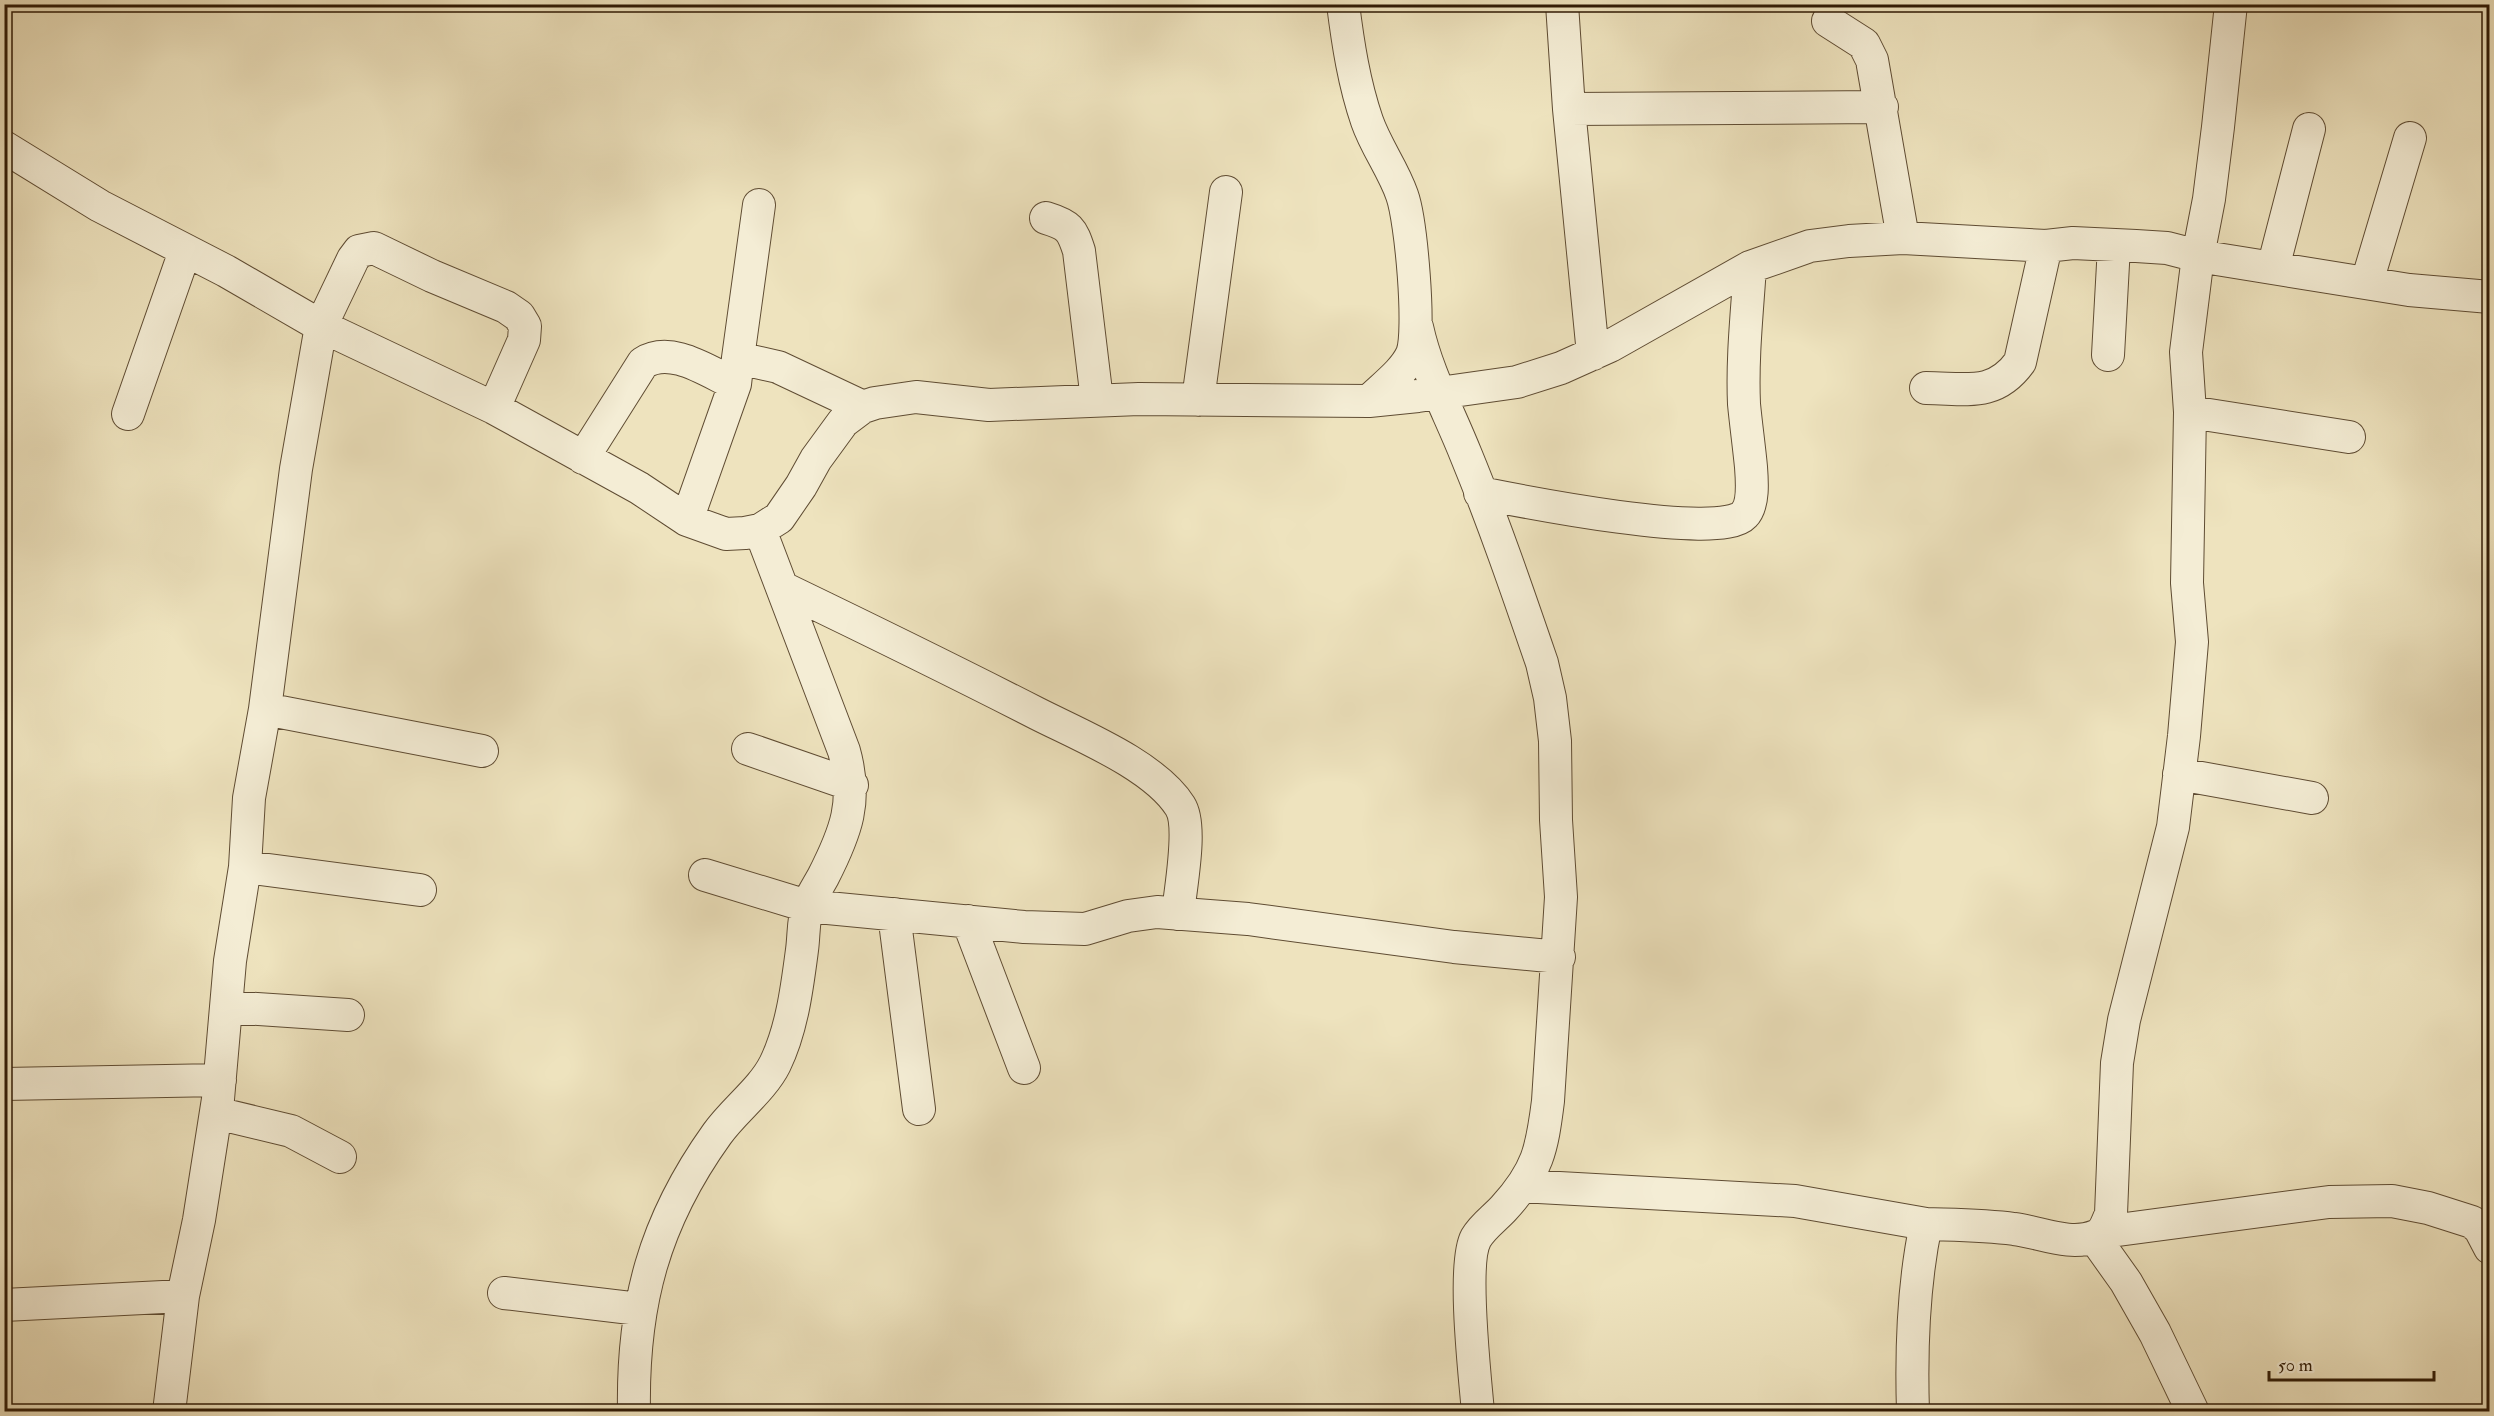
<svg xmlns="http://www.w3.org/2000/svg" width="2494" height="1416" font-family="'IM FELL Double Pica',serif">
<rect width="100%" height="100%" fill="#eee3be"/>
<filter id="stains"><feTurbulence type="fractalNoise" baseFrequency=".00333" numOctaves="4"/><feColorMatrix values="0 0 0 0 .2 0 0 0 0 .09 0 0 0 0 .02 0 0 0 .5 -.17"/></filter>
<radialGradient id="worn" r=".72"><stop offset=".6" stop-color="#630" stop-opacity="0"/><stop offset="1" stop-color="#630" stop-opacity=".3"/></radialGradient>
<g fill="none" stroke-linecap="round" stroke-linejoin="round">
<g stroke="#5f4c33" stroke-width="34">
<path id="minor" d="M1343,4C1348,44 1354,83 1367,121C1376,147 1393,169 1402,195C1411,220 1421,331 1412,354C1404,372 1383,387 1369,401
M1562,4L1569,109L1593,354
M1828,21L1864,44L1872,60L1903,238
M1569,109L1882,107
M4,147L100,206L226,271L321,326L494,408L639,488L687,520L726,534L745,533L760,530L779,518L801,486L816,459L843,422L863,407L875,403L916,397L989,405L1139,399L1369,401L1418,396L1517,382L1561,368L1610,346L1750,267L1810,246L1849,241L1903,238L2046,246L2073,243L2136,246L2167,248L2198,256L2409,290L2490,297
M1046,218C1069,225 1072,229 1079,251L1097,400
M2273,268L2309,129
M2367,282L2410,138
M1417,327C1427,373 1449,412 1466,455C1494,523 1518,593 1542,663L1550,698L1555,741L1556,820L1561,897L1548,1101C1542,1149 1538,1171 1504,1208C1495,1218 1483,1226 1476,1238C1462,1263 1475,1378 1478,1412
M2108,355L2114,246
M738,358L759,205
M1926,388C1965,388 1994,398 2020,362L2046,246
M1198,400L1226,192
M2190,412L2349,437
M128,414L185,251
M583,458L643,363C671,345 707,371 735,384
M1480,493C1520,501 1720,541 1744,515C1754,505 1752,480 1751,467C1749,446 1746,425 1744,404C1742,358 1747,313 1750,267
M687,520L735,384L738,358L778,367L863,407
M783,588C868,629 952,670 1036,713C1079,735 1154,765 1180,806C1193,826 1180,889 1178,914
M265,709L482,751
M748,749L852,785
M2179,774L2312,798
M245,867L420,890
M705,875L807,906L1024,927L1085,929L1128,916L1157,912L1248,919L1454,947L1559,957
M894,914L919,1109
M968,921L1024,1068
M226,1007L348,1015
M4,1084L220,1080
M216,1113L291,1131L340,1157
M1522,1186L1795,1201L1926,1224
M2103,1232L2329,1202L2392,1201L2428,1208L2472,1222L2480,1229L2490,1248
M2094,1237L2126,1282L2155,1333L2193,1412
M504,1293L639,1309
M4,1305L183,1296
M169,1412L183,1296L199,1220L218,1099L230,961L245,867L249,798L265,709L296,469L321,326L353,259L359,251L374,248L432,276L506,307L519,316L525,326L524,340L494,408
M634,1412C632,1304 654,1222 717,1134C734,1110 762,1090 775,1064C792,1029 797,988 802,950C804,936 803,918 808,905C812,895 818,886 823,877C846,832 858,801 844,751L760,530
M1913,1412C1911,1349 1913,1285 1926,1224C1956,1225 1985,1225 2014,1229C2040,1232 2070,1247 2096,1236C2105,1232 2107,1222 2111,1214L2117,1063L2124,1020L2173,827L2184,736L2192,642L2187,583L2190,412L2186,352L2198,256L2209,199L2218,127L2231,4"/>
</g>
<use href="#minor" stroke="#f4edd5" stroke-width="32"/>
</g>
<rect width="2494" height="1416" fill="none" stroke="#eee3be" stroke-width="24"/>
<rect x="6" y="6" width="2482" height="1404" fill="none" stroke="#2f1a05" stroke-width="3"/>
<rect x="12" y="12" width="2470" height="1392" fill="none" stroke="#2f1a05" stroke-width="1.5"/>
<path d="M2269 1371v9h165v-9" fill="none" stroke="#2f1a05" stroke-width="3"/>
<text x="2278" y="1371" font-size="18" fill="#2f1a05" stroke="#f4edd5" stroke-width="4.5" paint-order="stroke">50 m</text>
<rect width="100%" height="100%" filter="url(#stains)"/>
<rect width="100%" height="100%" fill="url(#worn)"/>
</svg>
